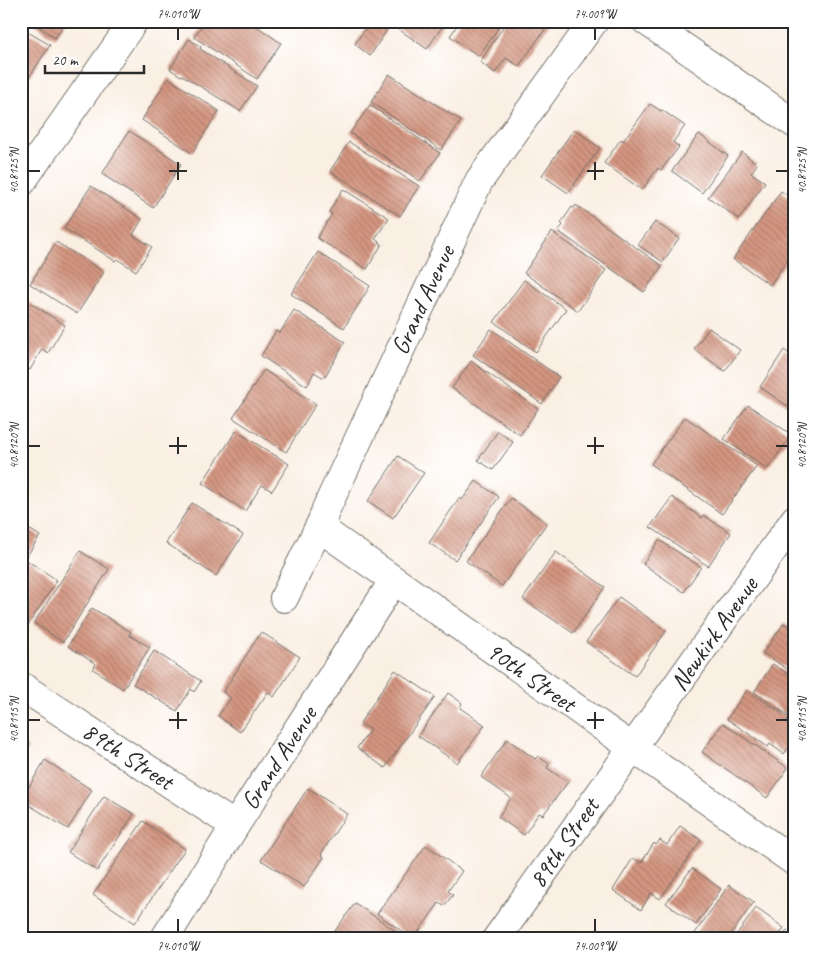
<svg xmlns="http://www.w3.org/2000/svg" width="816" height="959" font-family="Caveat,sans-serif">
<defs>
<pattern id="building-back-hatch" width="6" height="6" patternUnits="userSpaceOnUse" patternTransform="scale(1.25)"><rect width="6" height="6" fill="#d49681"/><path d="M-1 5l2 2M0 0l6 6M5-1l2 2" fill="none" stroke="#ac7b6a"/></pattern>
</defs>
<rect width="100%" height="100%" fill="#fff"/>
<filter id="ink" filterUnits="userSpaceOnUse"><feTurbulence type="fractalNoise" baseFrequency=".02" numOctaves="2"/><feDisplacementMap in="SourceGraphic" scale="10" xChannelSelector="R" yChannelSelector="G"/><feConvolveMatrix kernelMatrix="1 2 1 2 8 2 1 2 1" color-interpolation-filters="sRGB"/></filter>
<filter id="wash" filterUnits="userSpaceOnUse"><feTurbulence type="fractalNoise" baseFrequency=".0096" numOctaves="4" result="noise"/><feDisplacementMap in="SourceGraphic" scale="20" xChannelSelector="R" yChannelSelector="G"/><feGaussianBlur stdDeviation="1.12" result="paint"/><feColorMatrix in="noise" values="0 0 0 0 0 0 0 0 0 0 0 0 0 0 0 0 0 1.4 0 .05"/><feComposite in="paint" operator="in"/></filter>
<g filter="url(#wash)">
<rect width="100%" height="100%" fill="#faefe3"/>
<g id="blocks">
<path fill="url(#building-back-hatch)" d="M31,21H67L55,38Z
M205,21H249L281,43L257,79L194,37Z
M370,21H384L390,25L370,56L355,44Z
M397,21H446L427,49L394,26Z
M460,21H503L479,56L450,36Z
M507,21H551L519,66L506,58L495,73L480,62Z
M755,21H772L766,29Z
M21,28L50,45L23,87L21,86Z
M189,39L201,47L200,49L257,86L240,111L182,75L181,76L170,69Z
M389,74L461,121L441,150L371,102Z
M168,78L219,111L192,153L142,120Z
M650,104L661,111L662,110L685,126L673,142L679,147L661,170L658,168L642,190L604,163L621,139L623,141Z
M370,105L440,153L420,181L350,133Z
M574,129L600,148L568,193L542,175Z
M129,131L181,164L153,208L102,174Z
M699,134L728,156L702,193L672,171Z
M349,142L419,186L400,216L330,171Z
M742,152L757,164L751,173L765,182L739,219L708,197Z
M91,186L142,219L133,235L152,247L136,271L117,259L115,261L64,228Z
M343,189L389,218L375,239L382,244L367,269L317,238L332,214L329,212Z
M781,191L795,201V249L770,285L733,259Z
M576,205L662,266L644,292L558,231L563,225L561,223L572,207L574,208Z
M655,222L679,238L663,262L638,245Z
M552,232L606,270L578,311L524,273Z
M56,242L104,272L77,314L30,284Z
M318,252L370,286L344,328L291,294Z
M524,280L566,309L536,352L494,322Z
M21,297L65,325L48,353L42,349L30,370L21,364Z
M294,310L345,342L324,378L314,372L307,386L261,356L276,331L280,333Z
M709,328L740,350L725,371L694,349Z
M491,329L559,377L542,404L473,355Z
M784,350L795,358V411L760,387Z
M471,361L538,409L520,435L452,388Z
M264,370L316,404L286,452L233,418Z
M748,405L792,435L767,469L724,439Z
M685,417L757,466L722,514L651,464Z
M236,431L289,464L272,491L262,485L245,511L202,483Z
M498,431L513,442L493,470L478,460Z
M398,456L424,473L393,518L368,501Z
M476,481L499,497L455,560L429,543L459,498L462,500Z
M672,497L702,518L703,515L731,533L708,566L650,527Z
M511,498L547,523L502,586L466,561Z
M192,503L243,535L216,576L166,543Z
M21,524L40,536L21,565Z
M659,540L701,567L684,592L643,564Z
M80,551L109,569L63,642L34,623Z
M556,552L605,587L573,633L523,599Z
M28,561L57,580L25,630L21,628V572Z
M619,597L666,631L635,676L586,642Z
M92,608L131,632L129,635L150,647L123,689L93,669L96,664L68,646Z
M784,623L795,630V674L763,653Z
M261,632L300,657L274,697L268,692L240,732L218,716L231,698L223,692Z
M154,651L201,681L194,692L191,689L177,711L133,684Z
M773,664L795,679V720L754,692Z
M395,670L435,697L385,768L357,748L370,730L360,723Z
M747,690L789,718L787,721L795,727V738L784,754L770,744L768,747L727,719Z
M448,693L462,703L460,708L485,725L457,763L418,736Z
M723,723L788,768L767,798L702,752Z
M507,739L535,759L538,756L549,764L547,768L568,782L543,815L539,813L524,835L498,817L511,798L481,777Z
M21,744L28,748L21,759Z
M45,760L92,790L68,829L21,800Z
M308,788L347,814L321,854L324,857L304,887L261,860Z
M104,796L134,814L97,871L68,852Z
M143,821L185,849L135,923L93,895Z
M680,826L701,840L660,899L651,893L641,910L613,890L633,858L641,863L654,843L656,845L660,840L667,845Z
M426,845L462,871L448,891L453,895L444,906L439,903L414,938H412L377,914Z
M692,868L721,889L696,925L666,903Z
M729,885L754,902L728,938H696L693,936Z
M355,903L406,938H330Z
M756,908L784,928L777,938H734Z
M787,930L795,936V938H782Z"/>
</g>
</g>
<g filter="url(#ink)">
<use href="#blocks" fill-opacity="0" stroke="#73706b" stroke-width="1"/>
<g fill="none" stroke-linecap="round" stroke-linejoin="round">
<g stroke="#73706b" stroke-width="30">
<path id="minor" d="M646,21L795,124
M21,183L134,21
M322,521L327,533L795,862
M284,598L322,521L326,509L479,181L594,21
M21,686L235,826
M165,938L235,826L394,580
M497,938L795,519"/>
</g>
<use href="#minor" stroke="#fff" stroke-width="28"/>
</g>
</g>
<path fill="none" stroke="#2b2b2b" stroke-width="2" d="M178,28V40M595,28V40M178,162V180M595,162V180M28,171H40M169,171H187M587,171H604M776,171H788M178,437V454M595,437V454M28,446H40M169,446H187M587,446H604M776,446H788M178,712V729M595,712V729M28,720H40M169,720H187M587,720H604M776,720H788M178,919V932M595,919V932"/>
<g text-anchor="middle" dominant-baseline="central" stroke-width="5" stroke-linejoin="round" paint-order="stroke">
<g font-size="25" fill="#2b2b2b" stroke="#fff">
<text transform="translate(423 300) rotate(-65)">Grand Avenue</text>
<text transform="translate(714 634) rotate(-55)">Newkirk Avenue</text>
<text transform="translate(531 677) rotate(35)">90th Street</text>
<text transform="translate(128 756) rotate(33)">89th Street</text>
<text transform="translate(279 758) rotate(-57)">Grand Avenue</text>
<text transform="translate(564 843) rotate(-55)">89th Street</text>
</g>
</g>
<rect width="816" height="959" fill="none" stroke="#fff" stroke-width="55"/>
<path d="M45 65v8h99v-8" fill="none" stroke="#2b2b2b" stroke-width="2.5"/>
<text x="52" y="65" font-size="15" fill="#2b2b2b" stroke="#ffffff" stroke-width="4" paint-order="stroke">20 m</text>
<rect x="28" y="28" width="760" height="904" fill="none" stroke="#2b2b2b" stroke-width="2"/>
<g font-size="12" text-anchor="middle" fill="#2b2b2b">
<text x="178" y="18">74.010°W</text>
<text x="595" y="18">74.009°W</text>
<text transform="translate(14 171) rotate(-90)" y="4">40.8125°N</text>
<text transform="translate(802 171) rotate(-90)" y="4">40.8125°N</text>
<text transform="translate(14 446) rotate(-90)" y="4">40.8120°N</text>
<text transform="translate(802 446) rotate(-90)" y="4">40.8120°N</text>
<text transform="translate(14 720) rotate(-90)" y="4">40.8115°N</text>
<text transform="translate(802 720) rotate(-90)" y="4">40.8115°N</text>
<text x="178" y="950">74.010°W</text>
<text x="595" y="950">74.009°W</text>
</g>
</svg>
